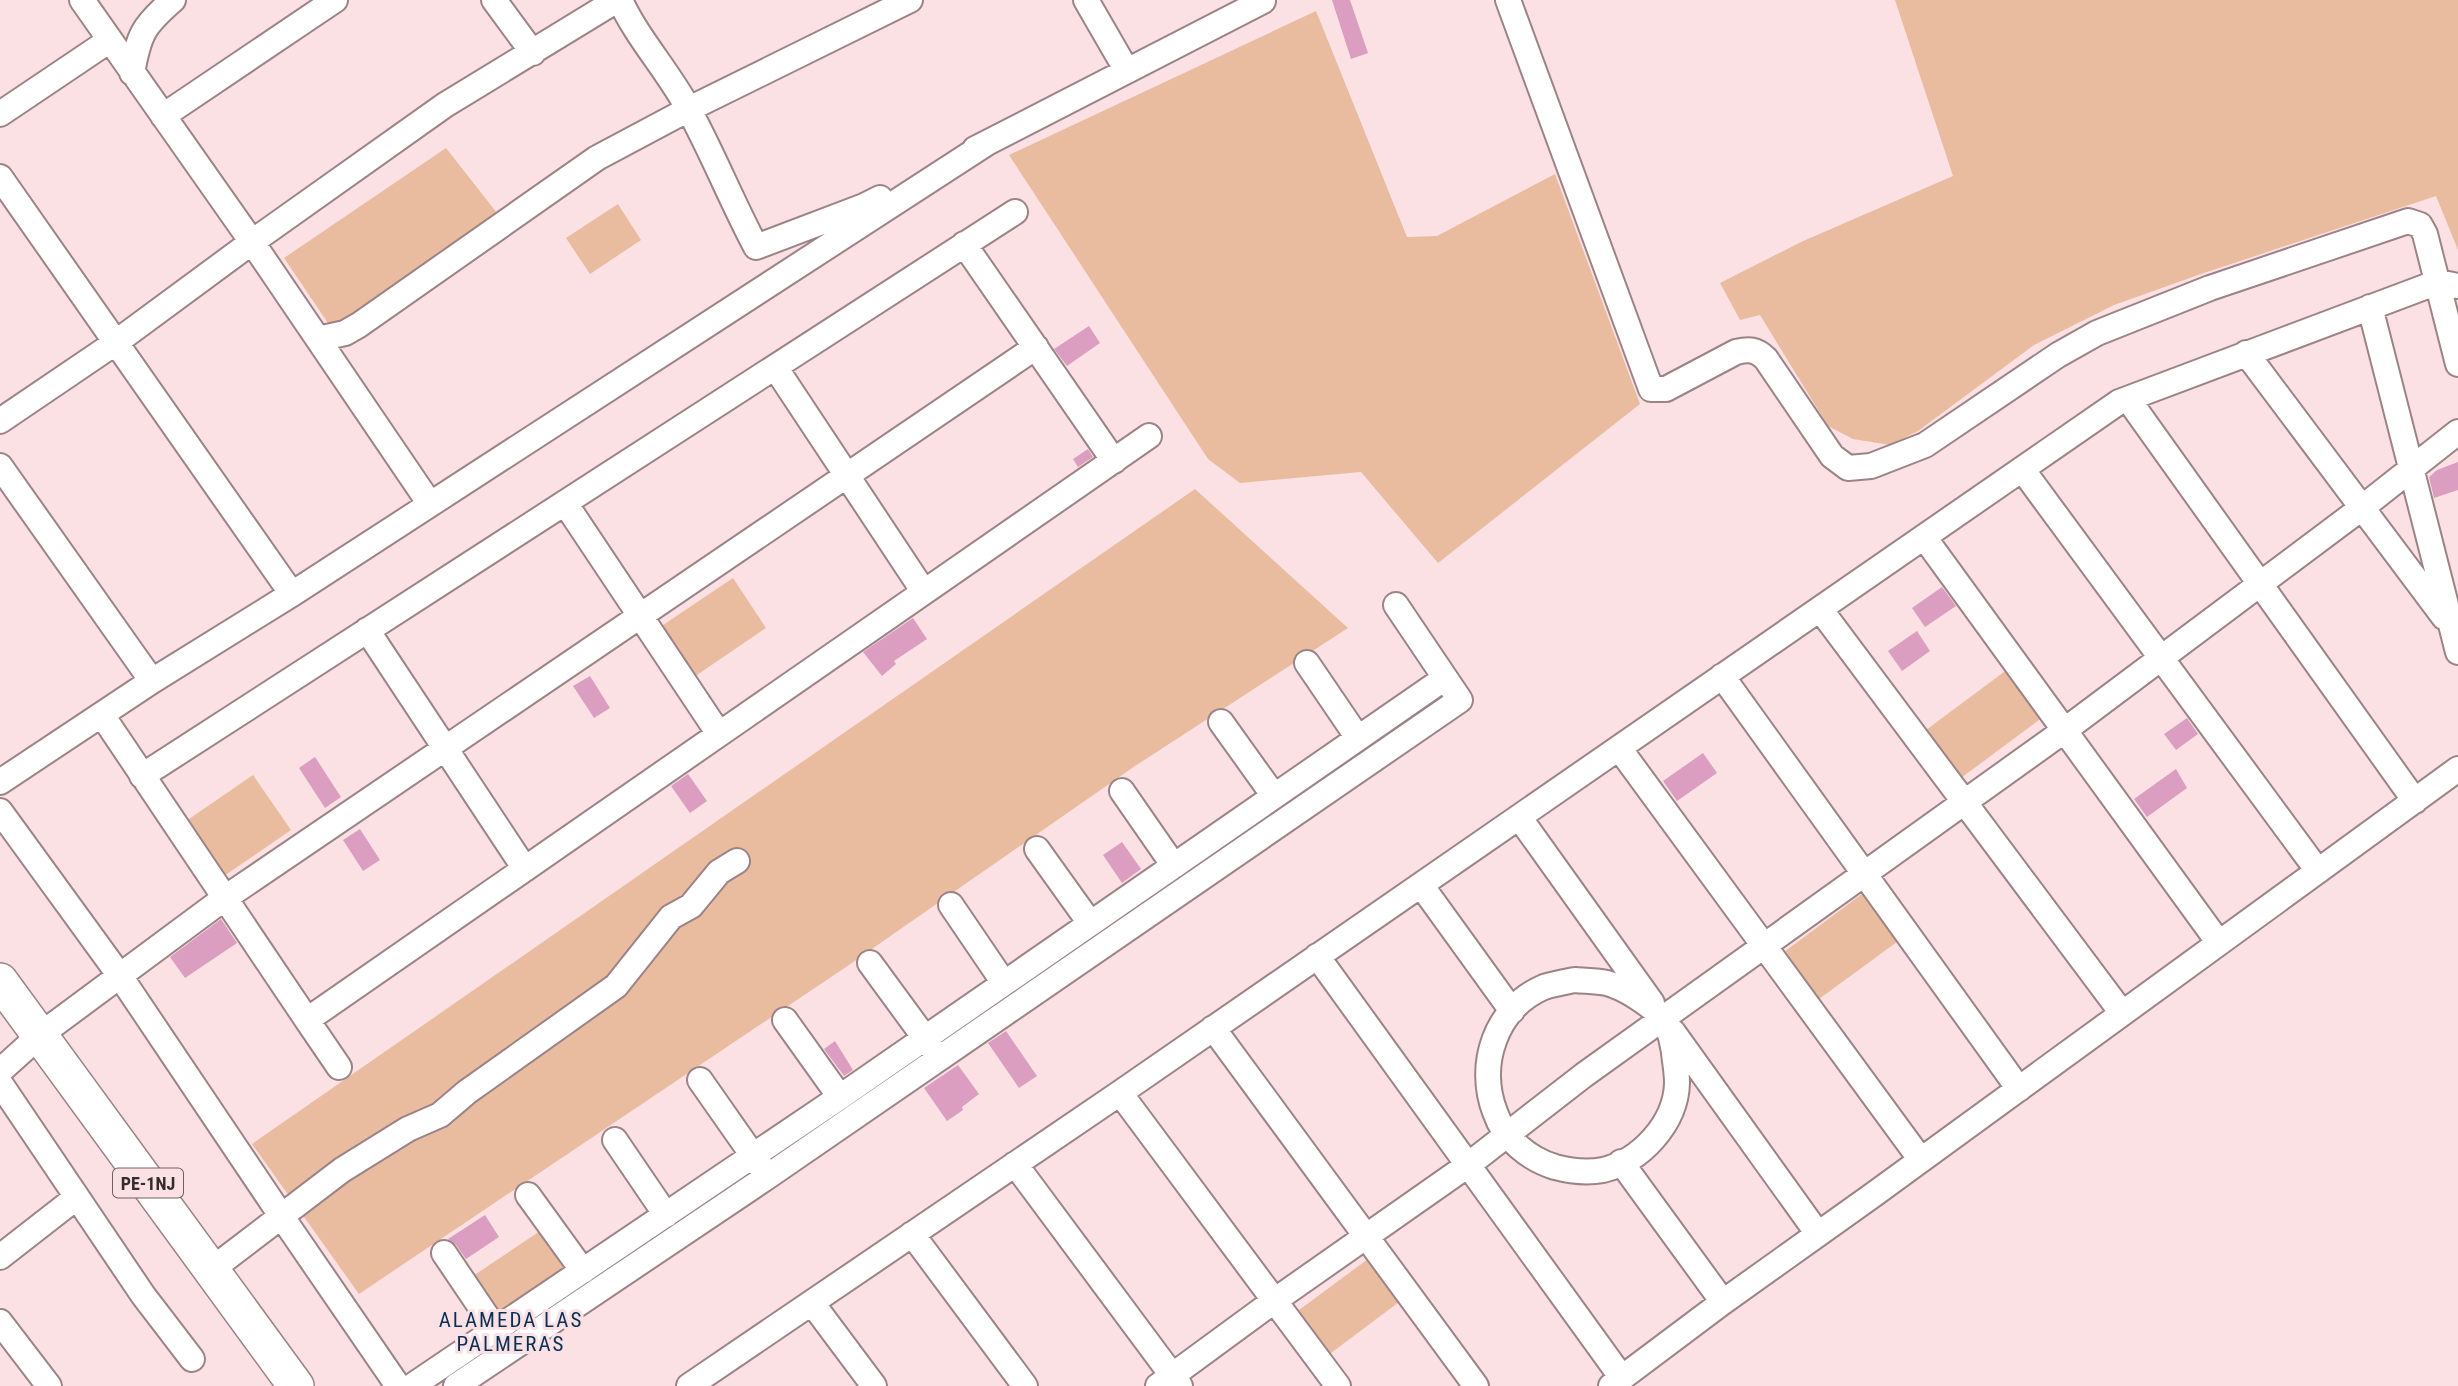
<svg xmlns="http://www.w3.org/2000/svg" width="2458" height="1386" font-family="'Roboto Condensed',sans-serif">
<rect width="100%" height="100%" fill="#fbe0e4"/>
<path fill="#e9bc9f" d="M1895,0H2458V250L2436,196L2201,274L2114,305L2034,345L1918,431L1890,445L1853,439L1828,426L1760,315L1740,320L1720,283L1801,242L1953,176Z
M1316,11L1407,237L1437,236L1555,174L1640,404L1438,563L1361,472L1240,483L1208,459L1009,155Z
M446,148L501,218L334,332L284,258Z
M618,204L641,240L590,274L566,238Z
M1195,489L1348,628L1135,766L846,967L359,1294L252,1144Z
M733,578L766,628L694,677L660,627Z
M2008,669L2043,717L1961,778L1926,730Z
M253,775L291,830L224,876L186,821Z
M1866,891L1901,939L1819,999L1784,952Z
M540,1231L566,1267L499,1314L473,1276Z
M1368,1259L1399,1302L1323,1359L1291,1316Z"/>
<path fill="#db9ec0" d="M1332,0H1350L1368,53L1351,59Z
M1089,326L1100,343L1067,366L1054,349Z
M1088,449L1093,457L1078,467L1073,459Z
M2458,462V490L2434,498L2429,477L2437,470Z
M1942,587L1956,606L1925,627L1912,608Z
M913,618L927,639L894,661L896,664L882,676L863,652Z
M1917,631L1930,651L1902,671L1888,651Z
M590,676L610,708L594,718L573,686Z
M2187,718L2198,734L2176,750L2164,734Z
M1703,753L1717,773L1677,801L1663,781Z
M315,757L341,797L325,808L299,768Z
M2176,769L2187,788L2147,817L2134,799Z
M688,774L707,801L690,813L671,786Z
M360,829L380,860L363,871L343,840Z
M1122,842L1141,869L1122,883L1103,855Z
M221,919L237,943L185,978L170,957Z
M1006,1031L1037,1076L1019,1088L988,1043Z
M835,1041L853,1070L844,1076L824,1049Z
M958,1065L979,1094L962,1107L963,1110L947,1121L924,1088Z
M485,1215L499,1237L466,1259L456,1245L448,1239Z"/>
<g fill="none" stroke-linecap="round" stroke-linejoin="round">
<g stroke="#9b8386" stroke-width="28">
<path id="minor" d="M82,0L252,242L430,504
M494,0L533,53
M620,0C637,38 669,72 689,110C713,154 732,202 756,247L864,206L880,198
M1086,0L1127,71
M1508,0L1651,389H1666L1736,352C1749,349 1756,349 1766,359L1832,456L1848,468L1871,466L1925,445L2058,355L2097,333L2210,288L2408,221L2420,225L2425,234L2458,364
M132,73C139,34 143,26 173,0
M0,114L110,40
M163,116L335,0
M975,149L1263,1
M0,177L292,594
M964,244L1114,461
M2370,307L2458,652
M318,339L345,333L359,325L597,158L689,109L910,0
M2246,353L2444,617
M775,367L924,592
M2128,399L2415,801
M0,421L115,343L252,242L445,105L617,0
M0,466L152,681
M2022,469L2318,871
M565,503L719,734
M1924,537L2219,943
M1820,609L2122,1013
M367,630L525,869
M1307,663L1358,738
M1722,676L2019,1089
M102,715L307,1020L1149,436
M1221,722L1274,796
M1619,748L1921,1160
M142,776L1015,212
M0,782L152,681L292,594L987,143
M1122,791L1174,866
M0,811L120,976L282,1217L398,1386
M1519,817L1652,1003
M1037,849L1090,923
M1421,885L1512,1011
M951,905L1004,983
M1317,956L1622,1378
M870,963L933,1049
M1575,980C1585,981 1597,981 1607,983C1625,988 1648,1003 1661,1016C1670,1026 1674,1049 1675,1061C1676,1068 1677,1076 1677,1083C1676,1123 1641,1161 1603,1170C1587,1173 1570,1171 1555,1167C1529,1159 1504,1139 1495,1112C1477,1065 1495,1008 1544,987C1554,984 1565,982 1575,980Z
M307,1020L339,1067
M785,1020L840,1097
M1213,1028L1476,1386
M1673,1032L1818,1234
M0,1071L40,1035L222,900L1036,347
M700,1080L761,1167
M0,1083L143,1295L192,1359
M1120,1093L1338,1386
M615,1140L666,1215
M1621,1162L1723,1302
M1015,1164L1180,1386
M528,1195L583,1271
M912,1234L1025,1386
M444,1253L496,1330
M0,1257L77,1197
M211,1270L342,1170L408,1129L440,1115L467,1092L616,986L671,917L691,906L719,872L737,861
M812,1303L874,1386
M0,1322L49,1386
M412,1386L840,1097L1445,678
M456,1386L767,1177L1460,700L1396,605
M689,1386L1120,1093L2119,402L2438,282L2458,286
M1158,1386L1274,1301L1468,1165L1584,1075L2065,730L2363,507L2458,432
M1611,1386L1723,1302L1873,1195L2458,769"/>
</g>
<g stroke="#9b8386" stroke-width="38">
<path id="highway" d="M0,981L296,1386"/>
</g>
<use href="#minor" stroke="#fff" stroke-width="24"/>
<use href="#highway" stroke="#fff" stroke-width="35"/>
</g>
<g text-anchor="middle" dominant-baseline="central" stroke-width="6" stroke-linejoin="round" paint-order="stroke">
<rect fill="#fbe0e4" stroke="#706163" stroke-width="2" x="113" y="1168.5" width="70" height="29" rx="5"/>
<g font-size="18" font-weight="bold" fill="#352b2c">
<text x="148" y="1183">PE-1NJ</text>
</g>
<g font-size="21" letter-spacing="2" fill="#092f55" stroke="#fbe0e4">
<text x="511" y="1320">ALAMEDA LAS<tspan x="511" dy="24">PALMERAS</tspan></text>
</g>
</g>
</svg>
